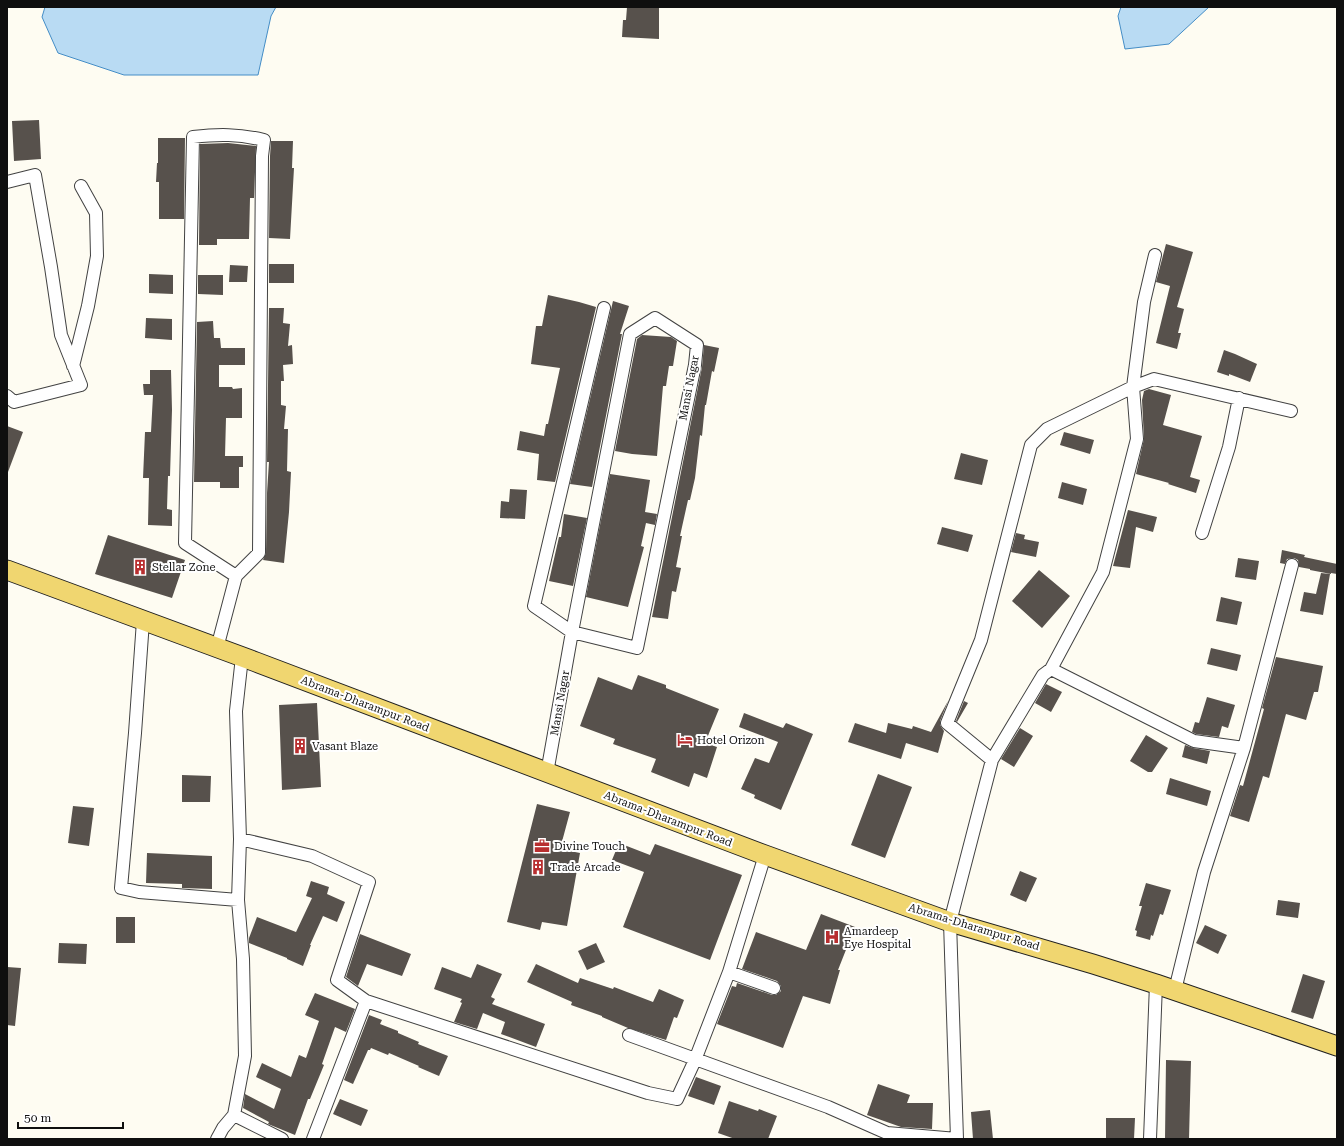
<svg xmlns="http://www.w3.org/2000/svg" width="1344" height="1146" font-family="'Roboto Serif',serif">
<rect width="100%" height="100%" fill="#fefcf2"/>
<path fill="#b9dbf3" stroke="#448dc6" d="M45,7H276L271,16L258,75H124L58,53L42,17Z
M1121,7H1209L1169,44L1125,49L1118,16Z"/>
<path fill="#57514c" d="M627,7H659V39L622,37L623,20H626Z
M39,120L41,159L14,161L12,121Z
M158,138H185L184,219H159V182H156L157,163H158Z
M271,141H293L292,168H294L290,239L269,238L270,156Z
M228,143L256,146L254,198H250L249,239H217V245H199L200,144Z
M1166,244L1193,252L1177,307L1184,309L1178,333H1181L1177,349L1156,343L1170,286L1156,282Z
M269,264H294V283H269Z
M230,265L248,266L247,282H229Z
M149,274L173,275V294L149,293Z
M198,275H223V295L198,294Z
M548,295L579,302L596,307L555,482L537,480L539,454L517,450L520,431L544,436L546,424H548L560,368L531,364L536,326H542Z
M613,301L629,306L620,334H622L592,487L570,484Z
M269,308H284L283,323L290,324L288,346L292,345L293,364L283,365L284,381H281V405L286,406L284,429H288L287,471L291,472L289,512L284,563L263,560L266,553L267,493L269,462H267Z
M146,318L172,319V340L145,338Z
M213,321L214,338H220L221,348H245V365H219V387H232L233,389L242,388V418H226L225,456H243V467H239V488H220V482H194L197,322Z
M642,335L671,337L677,341L673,366H669L666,386H663L657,456L632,454L615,451L637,339Z
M704,345L719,348L714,372L712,371L706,405H705L702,436L700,435L695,478L690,500H688L680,536H682L676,567L681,568L676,592L672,591L668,619L652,617L702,367Z
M1224,350L1235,354L1257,364L1250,382L1229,374V376L1217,372Z
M150,370H171L172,410L170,476H168L167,509L172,510V526L148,525L149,478H143L145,432H151L153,395H144L143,384H150Z
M1149,389L1171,395L1163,425L1202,436L1190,477L1200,480L1196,493L1168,484L1169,483L1136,474L1144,439L1142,400L1144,391Z
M7,426L23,432L8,472H7Z
M1064,432L1094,440L1090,454L1060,445Z
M961,453L988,460L982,485L954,479Z
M610,474L650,480L645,512L657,514L655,525L646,523L641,546L644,547L628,607L586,597Z
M1062,482L1087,489L1083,505L1058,498Z
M510,489L527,490L525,519L500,518L501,501L509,502Z
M1128,510L1157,517L1153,532L1136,527L1130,568L1113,566Z
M564,514L587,518L573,586L549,581L559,537H561Z
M942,527L973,535L968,552L937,544Z
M1016,533L1025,535L1024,539L1039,542L1036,557L1011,552Z
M108,535L185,560L172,598L95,574Z
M1282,550L1305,555L1304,557L1337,564V574L1331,573V574L1310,570V569L1299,567L1298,560L1294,558L1287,559L1285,564L1280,563Z
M1238,558L1259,561L1256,580L1235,577Z
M1039,570L1070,596L1042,628L1012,601Z
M1321,573L1330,574L1323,615L1300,611L1304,592L1316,594Z
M1221,597L1242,602L1237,625L1216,621Z
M1211,648L1241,655L1237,671L1207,664Z
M1276,657L1323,666L1318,692H1314L1306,720L1286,714L1269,778L1263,776L1249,822L1230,816L1240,785L1243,786L1264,709L1262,708Z
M638,675L666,685V688L719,709L705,743L717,747L707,778L694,773L689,787L651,772L656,759L613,744L615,739L580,726L598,677L632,690Z
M1046,684L1062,692L1051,712L1035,703Z
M1207,697L1235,705L1228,728L1222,726L1219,737L1196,734L1192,732L1195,722L1199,723Z
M948,701L940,721V725L944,731L938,753L906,743L901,759L848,742L855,723L886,733L888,723L912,729L913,726L931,732Z
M964,701L968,703L957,722L956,721Z
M317,703L321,787L282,790L279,705Z
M744,713L783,728L786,723L813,734L781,810L754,798L755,795L741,789L755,758L769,763L778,742L739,727Z
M1020,728L1033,736L1014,767L1001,759Z
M1146,735L1168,748L1152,772H1148L1130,761Z
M1185,745L1193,748L1210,751L1207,764L1182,757Z
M878,774L912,787L885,858L851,845Z
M182,775L211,776L210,802H182Z
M1170,778L1211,791L1207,806L1166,794Z
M537,804L570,812L560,849L580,853L567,926L542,922L540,930L507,922Z
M73,806L94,808L89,846L68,843Z
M619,843L650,855L655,844L742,875L710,960L623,927L644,872L612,860Z
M147,853L212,856V889L182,888V884L146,883Z
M1020,871L1037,878L1026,902L1010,895Z
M311,881L329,887L327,894L345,902L337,922L323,916L310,945H311L303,966L287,959V958L249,943V938L257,917L296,932L312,898L306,896Z
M1146,883L1171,890L1163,915L1160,914L1153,936L1151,935L1150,940L1136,936L1137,931L1135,930L1142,906H1139Z
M1278,900L1300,903L1298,918L1276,915Z
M821,914L855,927L838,970H840L830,1004L803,996L783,1048L717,1024L732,986L736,987L737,983L772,995H776L781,991V986L777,981L742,969L756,932L806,950Z
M116,917H135V943H116Z
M1205,925L1227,935L1218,954L1196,943Z
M360,934L411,954L402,976L367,964L358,986L346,977Z
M59,943L87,944L86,964L58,963Z
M596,943L605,962L587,970L578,951Z
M477,964L502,974L491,997L495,999L492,1004L545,1024L536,1047L501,1034L505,1022L483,1013L477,1029L454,1022L462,1003L460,1002L462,999L434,989L442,967L471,978Z
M536,964L578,983L580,978L613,989L614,987L653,1002L659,989L684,1000L677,1018L674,1017L666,1040L628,1028L602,1017V1016L571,1005L572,1002L527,982Z
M7,967L21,968L15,1026L7,1025Z
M1303,974L1325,981L1313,1019L1291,1012Z
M315,993L355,1009L346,1032L335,1027L322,1064L324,1065L310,1099H308L295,1135L268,1124L269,1122L243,1108L245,1094L274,1109L281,1089L256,1077L262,1063L291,1077L299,1055L306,1058L319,1021L305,1015Z
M369,1015L382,1020L380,1024L398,1031V1033L419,1042L418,1044L448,1056L439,1076L418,1067L419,1066L389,1053L388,1055L371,1048L370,1050H368L353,1084L344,1080Z
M1166,1060L1191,1061L1189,1139H1165Z
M696,1077L721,1086L714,1105L688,1096Z
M878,1084L910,1095L907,1103H933L932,1129L901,1127L867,1115Z
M340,1099L368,1110L361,1126L333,1114Z
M729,1101L758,1111L759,1109L777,1116L768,1139H735L718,1133Z
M990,1110L993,1139H973L971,1112Z
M1106,1118H1135L1134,1139H1106Z"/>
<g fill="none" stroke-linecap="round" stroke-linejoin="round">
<g stroke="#424242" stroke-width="14">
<path id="minor" d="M7,182L35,175L51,267L61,335L81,385L14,402L7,396
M73,366L88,306L97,256L96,213L81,186
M1202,533L1229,447L1239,398
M143,621L135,733L121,888L139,892L238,900
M217,648L236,576L259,553L262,156L264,140C238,134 219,134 193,137L185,543L236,576
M1051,669L1194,741L1244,748
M992,760L947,723L981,640L1031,445L1047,429L1133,387L1154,379L1291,411
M547,773L572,632L637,648L695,365L697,345L655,318L630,334L572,632L534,606L604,308
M240,839L312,856L369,882L337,980L366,1001L648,1093L677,1099L695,1060L729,972L774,988
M729,972L765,855
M1175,990L1204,872L1244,748L1292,565
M629,1035L828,1107L887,1133L957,1139
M234,1115L282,1139
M217,1139L223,1128L234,1115L245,1056L243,959L238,900L240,839L236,711L242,657
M313,1139L366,1001
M957,1139L950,922L992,760L1043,675L1051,669L1103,572L1137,439L1133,387L1144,302L1155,255
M1150,1139L1156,984"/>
</g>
<g stroke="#202020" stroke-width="21">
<path id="primary" d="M7,570L256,662L765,855L950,922L1093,964L1156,984L1337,1046"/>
</g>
<use href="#minor" stroke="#fff" stroke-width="12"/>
<use href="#primary" stroke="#f0d670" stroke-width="19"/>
</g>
<defs>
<g id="building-bare" transform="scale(1.2)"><path d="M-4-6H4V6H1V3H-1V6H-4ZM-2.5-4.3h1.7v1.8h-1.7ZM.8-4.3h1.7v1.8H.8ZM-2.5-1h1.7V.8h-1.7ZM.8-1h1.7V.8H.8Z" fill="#b82e2f" stroke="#fff" stroke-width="2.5" paint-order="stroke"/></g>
<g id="hotel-bare" transform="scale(1.2)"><path d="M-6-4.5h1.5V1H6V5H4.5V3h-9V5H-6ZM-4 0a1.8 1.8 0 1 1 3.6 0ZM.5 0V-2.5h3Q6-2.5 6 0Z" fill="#b82e2f" stroke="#fff" stroke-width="2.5" paint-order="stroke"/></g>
<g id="office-bare" transform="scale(1.2)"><path d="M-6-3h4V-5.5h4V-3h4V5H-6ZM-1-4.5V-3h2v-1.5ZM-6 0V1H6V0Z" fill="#b82e2f" stroke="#fff" stroke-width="2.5" paint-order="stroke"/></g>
<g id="hospital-bare" transform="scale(1.2)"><path d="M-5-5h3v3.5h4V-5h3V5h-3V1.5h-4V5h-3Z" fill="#b82e2f" stroke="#fff" stroke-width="2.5" paint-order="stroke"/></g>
</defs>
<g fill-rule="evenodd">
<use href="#building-bare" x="140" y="567"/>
<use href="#hotel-bare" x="685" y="740"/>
<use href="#building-bare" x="300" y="746"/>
<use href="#office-bare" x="542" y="846"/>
<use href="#building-bare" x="538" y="867"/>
<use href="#hospital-bare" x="832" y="937"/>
</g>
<g text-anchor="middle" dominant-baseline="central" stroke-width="4" stroke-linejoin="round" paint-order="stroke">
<g font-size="11" fill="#0f0f0f" stroke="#fff">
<text transform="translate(689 388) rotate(-79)">Mansi Nagar</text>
<text transform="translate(560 703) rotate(-80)">Mansi Nagar</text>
<text transform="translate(365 704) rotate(21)">Abrama-Dharampur Road</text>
<text transform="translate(668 819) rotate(21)">Abrama-Dharampur Road</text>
<text transform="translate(974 927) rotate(17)">Abrama-Dharampur Road</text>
</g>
<g font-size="11" fill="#0f0f0f" stroke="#fff" text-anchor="start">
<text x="152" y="567">Stellar Zone</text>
<text x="697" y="740">Hotel Orizon</text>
<text x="312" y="746">Vasant Blaze</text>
<text x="554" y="846">Divine Touch</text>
<text x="550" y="867">Trade Arcade</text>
<text x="844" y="931">Amardeep<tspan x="844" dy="13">Eye Hospital</tspan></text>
</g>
</g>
<rect width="1344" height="1146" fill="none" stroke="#0f0f0f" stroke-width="16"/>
<path d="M18 1122v6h105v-6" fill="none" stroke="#0f0f0f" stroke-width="2"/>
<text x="24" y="1122" font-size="12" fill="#0f0f0f" stroke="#ffffff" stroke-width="3" paint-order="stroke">50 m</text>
</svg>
